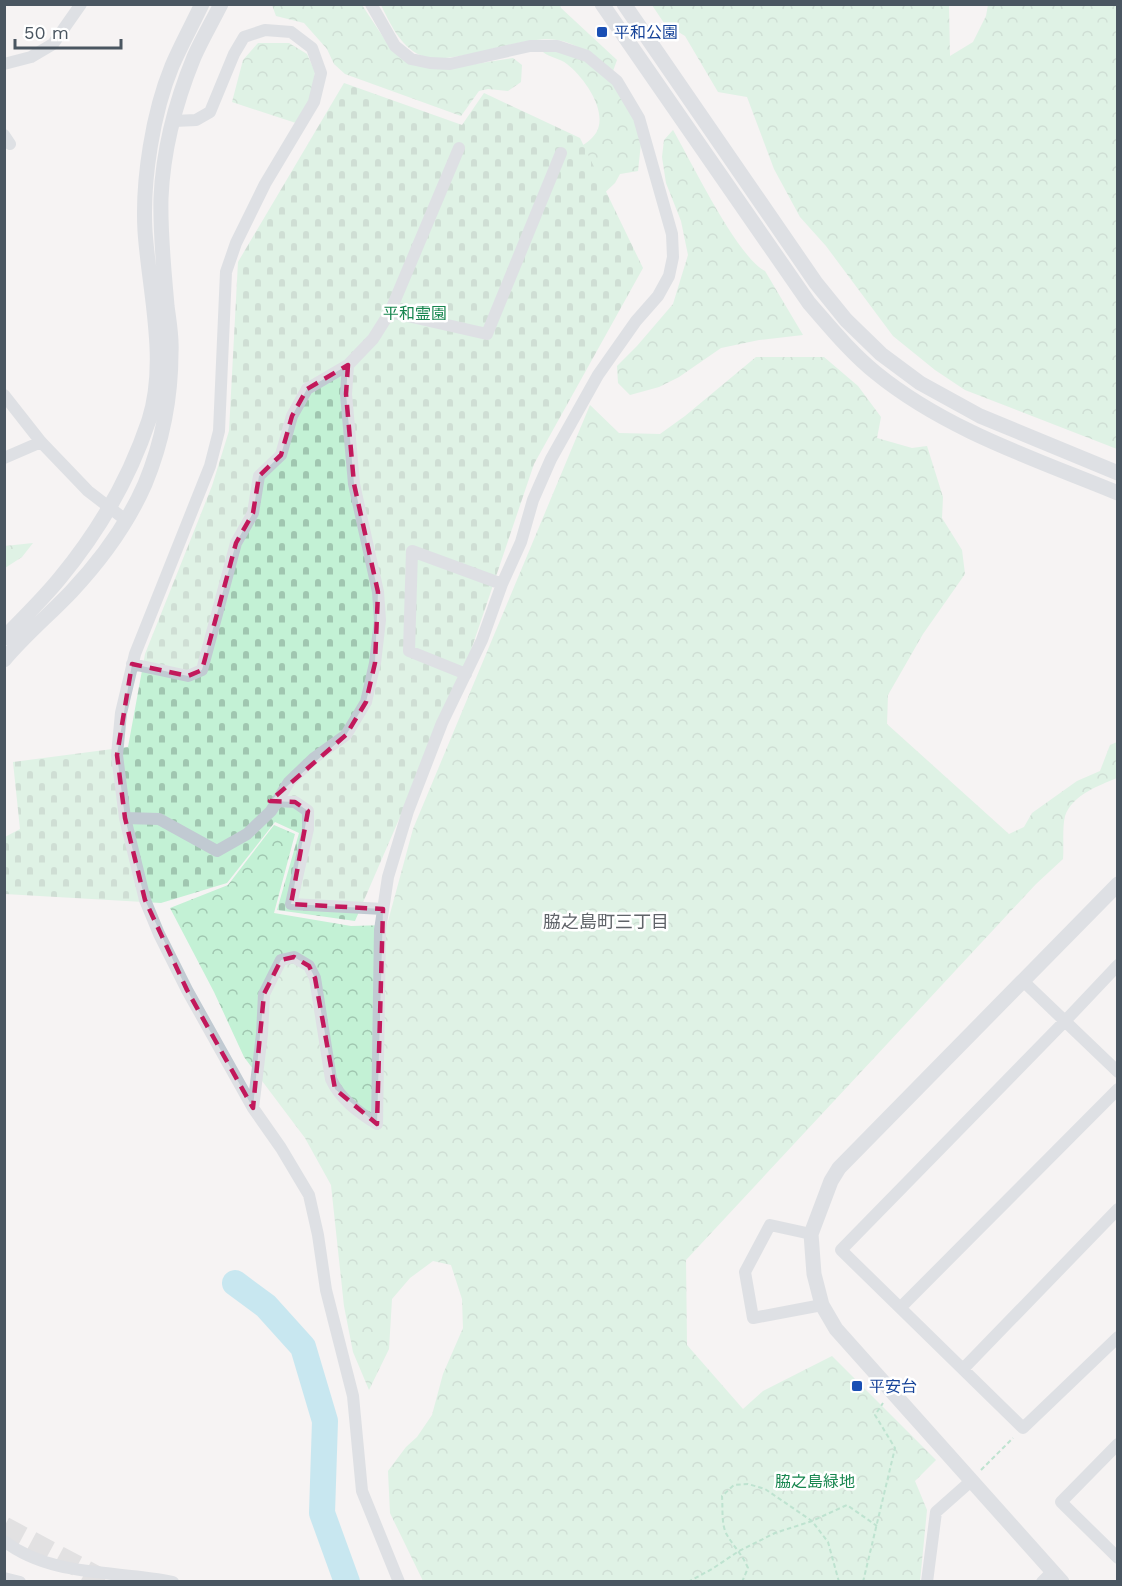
<svg xmlns="http://www.w3.org/2000/svg" width="1122" height="1586" font-family="'Work Sans','Noto Sans JP',sans-serif">
<defs>
<pattern id="forest-crowns" width="20" height="18" patternUnits="userSpaceOnUse" patternTransform="scale(1.5)"><rect width="20" height="18" fill="#c3f1d5"/><path d="M2 6a3 3 0 1 1 6 0M12 15a3 3 0 1 1 6 0" fill="none" stroke="#a0c6b0"/></pattern>
<pattern id="cemetery-stones" width="16" height="16" patternUnits="userSpaceOnUse" patternTransform="scale(1.5)"><rect width="16" height="16" fill="#c3f1d5"/><path d="M2 7V4a2 2 0 0 1 4 0v3zM10 15v-3a2 2 0 0 1 4 0v3z" fill="#a0c6b0"/></pattern>
</defs>
<rect width="100%" height="100%" fill="#f5f3f3"/>
<path fill="url(#forest-crowns)" d="M272,5H362L391,49L443,69L513,58L522,65L521,82L508,91L488,89L479,91L461,116L345,74L334,64L327,49L304,23L276,16Z
M381,5H560L561,8L617,60L613,71C595,59 578,43 557,40C521,34 448,69 420,55C400,46 390,23 381,5Z
M652,5H949L950,56L973,42L986,16L988,5H1117V449L965,390L935,370L893,336L826,246L800,217L774,169L747,97L718,92L685,36L664,23Z
M258,43H289L307,54L315,72L310,102L296,123L232,102L243,60Z
M557,50L586,58L615,83L633,112L641,143L638,171L620,174L615,183L598,199L574,151C581,146 591,141 596,133C609,112 584,77 567,64C560,58 550,58 543,52Z
M673,130C691,161 737,257 765,271L803,335L759,340L721,348L679,377L659,387L630,395L618,383L617,366L637,346L673,304L688,255L681,221L666,183L662,157L664,140Z
M756,357H824L858,386L881,417L877,438L912,448L927,446L943,497L942,518L962,550L965,574L923,634L888,695L887,724L1009,834L1024,827L1032,813L1077,781L1100,771L1110,745L1117,742V778C1100,785 1072,795 1065,816C1062,827 1064,847 1063,859L1036,884L686,1260L687,1345L743,1409L763,1391L832,1356L936,1460L915,1481L927,1510L920,1581H423L390,1513L388,1471L406,1447L417,1437L432,1415L443,1374L463,1328L462,1299L451,1265L433,1261L410,1278L392,1299L389,1349L369,1390L353,1352L344,1306L331,1185L305,1138L244,1057L214,992L170,908L228,885L274,825L295,834L274,913L351,926L387,925L413,829L590,405L619,433L660,434L685,416Z
M33,543L22,557L5,568V546Z"/>
<path fill="url(#cemetery-stones)" d="M344,83L462,125L484,93L580,138L643,268L534,464L467,662L355,921L277,910L299,833L275,822L227,883L161,903L5,894V837L20,829L13,762L128,747L145,654L212,486L229,431L238,262Z"/>
<g fill="none" stroke-linecap="round" stroke-linejoin="round">
<path stroke="#90daee" stroke-width="26" d="M235,1283L266,1306L303,1347L325,1421L322,1513L347,1582"/>
<path stroke="#caccce" stroke-width="21" stroke-dasharray="21 10" stroke-linecap="butt" d="M4,1527L107,1582"/>
<path stroke="#7ad0a6" stroke-width="2" stroke-dasharray="4.5 3" stroke-linecap="butt" d="M981,1470L1013,1438
M688,1582L712,1569L739,1551L775,1533L812,1521L847,1505L877,1526
M742,1582L748,1568C742,1554 734,1547 727,1535C721,1525 723,1508 722,1496L734,1485L748,1484L765,1489L812,1521L828,1542L839,1582
M863,1582L895,1448L875,1415L883,1403"/>
<path stroke="#c1cad2" stroke-width="12" d="M4,64L31,57L53,44L81,4
M174,121L196,120L210,112L234,54L244,37L265,30L291,32L312,48L321,73L314,102L265,184L236,243L226,272L219,431L210,466L135,654L121,713L117,755L125,818L145,900L159,934L187,990L253,1108L281,1148L309,1195L318,1235L326,1290L353,1396L362,1491L399,1582
M4,135L10,144
M390,312L487,334L561,153
M4,395L41,442L88,491L127,521
M4,458L41,442
M132,664L188,676L202,670L236,543L253,513L259,476L281,455L292,416L307,389L348,365
M466,674L409,651L412,551L502,584
M277,801L295,802L308,811V829L291,904L383,909
M125,818L159,819L217,851L247,834L271,811L289,782L314,758L346,735L366,702L375,663L380,620L378,592L354,484L346,394L348,365L373,339L390,312L459,148
M1118,965L1066,1020L841,1250L1023,1428L1118,1337
M1022,980L1118,1072
M253,1108L262,1034L264,994L281,960L294,957L309,966L315,978L331,1079C340,1099 358,1112 377,1124L380,930L388,877L408,811L442,723L482,640L502,584L521,542L533,500L551,459L598,375L636,321L658,296L669,276L673,257L672,234L639,118L617,81L587,56L557,46H530L450,64L430,63L411,59L395,46L371,4
M811,1234L770,1225L745,1272L753,1318L822,1305
M901,1307L1118,1089
M963,1369L1118,1209
M1118,1444L1061,1502L1118,1558
M4,1541C52,1578 118,1570 173,1582
M4,1578L20,1582
M927,1582L936,1512L971,1481
M1042,1582L1053,1571"/>
<path stroke="#c1cad2" stroke-width="15" d="M602,4L809,303C830,327 851,353 876,373C946,430 1035,459 1118,493
M624,4L816,283L846,320L881,354L920,383L980,416L1118,473
M4,638C23,618 43,599 60,578C98,532 130,477 149,420C168,361 149,291 145,231C142,180 153,112 172,66C181,45 192,25 202,4
M4,660C24,636 49,615 71,592C101,560 127,525 145,484C162,443 171,396 171,352C172,337 169,321 167,306C164,270 160,234 161,198C163,151 176,101 194,57C202,39 212,22 221,4
M1062,1582L836,1329L822,1305L814,1274L811,1234L831,1181L839,1168L1118,884"/>
</g>
<path d="M0 0H1122V1586H0ZM348,365L346,394L354,484L378,592L375,663L366,702L346,735L270,801L295,802L308,811L291,904L383,909L377,1124L335,1089L315,978L309,966L294,957L281,960L264,994L253,1108L187,990L145,900L125,818L117,755L132,664L188,676L202,670L236,543L253,513L259,476L281,455L292,416L307,389Z" fill="#f5f3f3" fill-opacity=".55" fill-rule="evenodd"/>
<path fill="none" stroke="#c2185b" stroke-width="4.5" stroke-dasharray="12 8" stroke-linejoin="round" d="M348,365L346,394L354,484L378,592L375,663L366,702L346,735L270,801L295,802L308,811L291,904L383,909L377,1124L335,1089L315,978L309,966L294,957L281,960L264,994L253,1108L187,990L145,900L125,818L117,755L132,664L188,676L202,670L236,543L253,513L259,476L281,455L292,416L307,389Z"/>
<g fill="#1a4fb4" stroke="#fff" stroke-width="2">
<rect x="596" y="26" width="12" height="12" rx="3"/>
<rect x="851" y="1380" width="12" height="12" rx="3"/>
</g>
<g text-anchor="middle" dominant-baseline="central" stroke-width="5" stroke-linejoin="round" paint-order="stroke">
<g font-size="16" fill="#164399" stroke="#fff" text-anchor="start">
<text x="614" y="32">平和公園</text>
<text x="869" y="1386">平安台</text>
</g>
<g font-size="16" fill="#17864f" stroke="#fff">
<text x="415" y="313">平和霊園</text>
<text x="815" y="1481">脇之島緑地</text>
</g>
<g font-size="18" fill="#5f6368" stroke="#fff">
<text x="606" y="921">脇之島町三丁目</text>
</g>
</g>
<rect width="1122" height="1586" fill="none" stroke="#4a5661" stroke-width="12"/>
<path d="M15 39v9h106v-9" fill="none" stroke="#4a5661" stroke-width="3"/>
<text x="24" y="39" font-size="18" fill="#4a5661" stroke="#ffffff" stroke-width="4.5" paint-order="stroke">50 m</text>
</svg>
